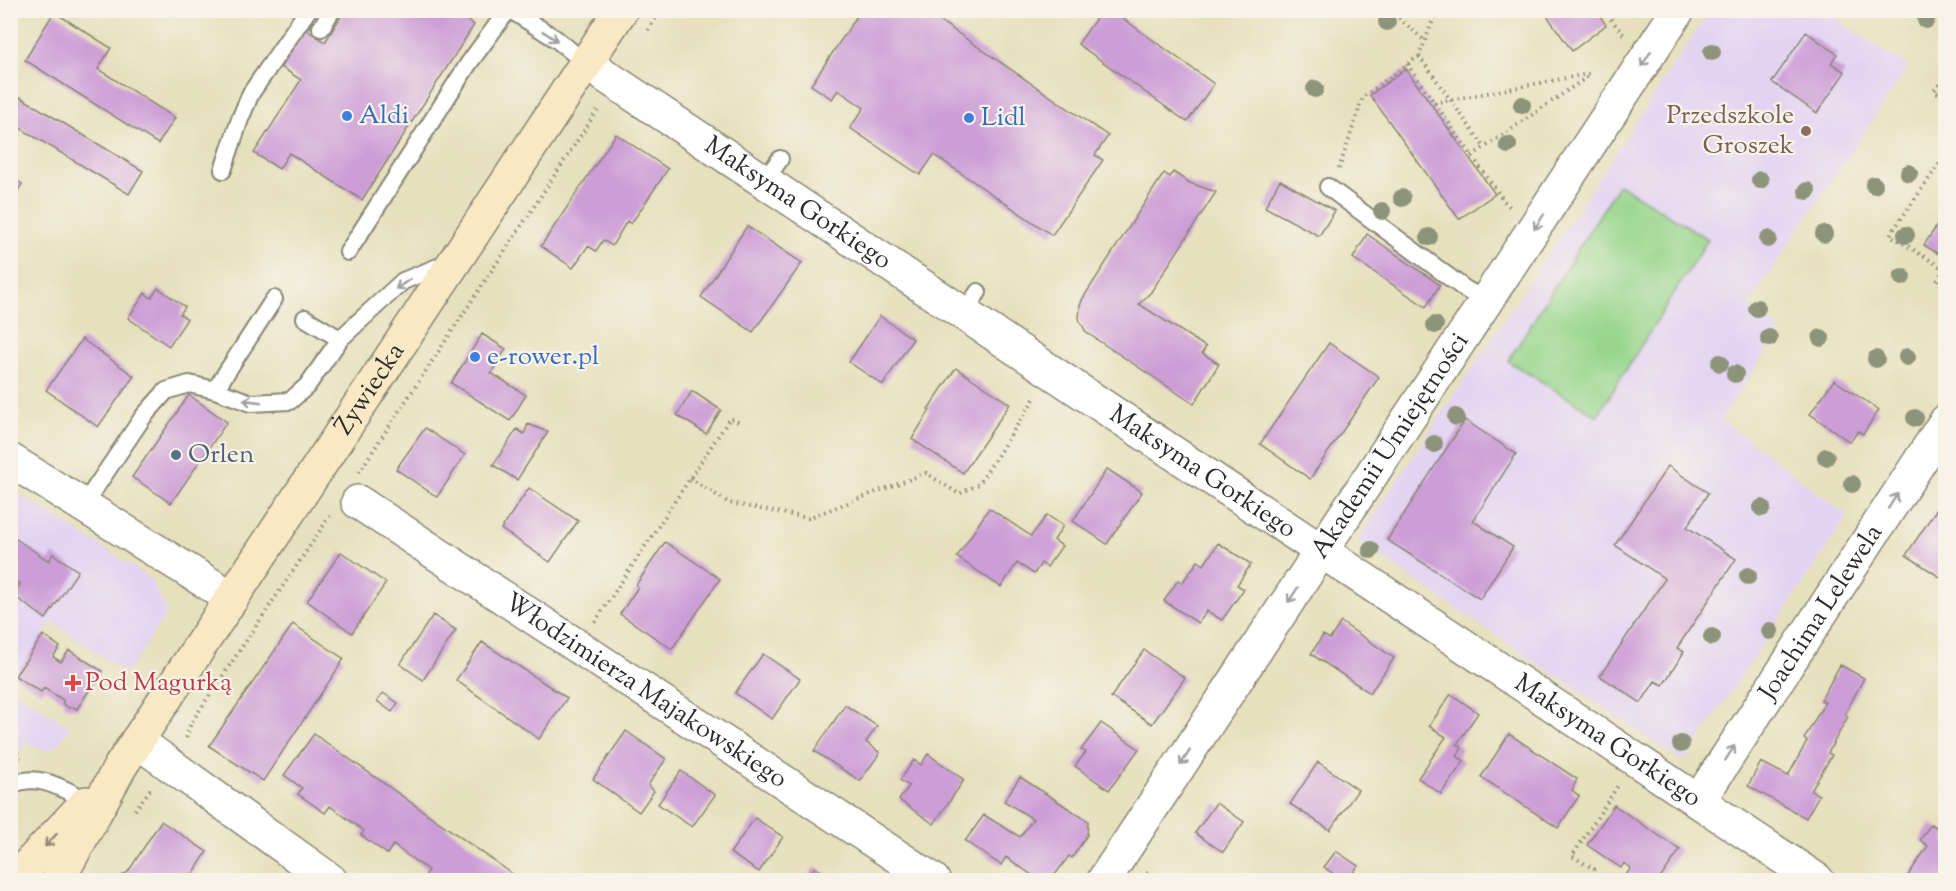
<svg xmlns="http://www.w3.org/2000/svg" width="1956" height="891" font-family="'Sorts Mill Goudy',serif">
<rect width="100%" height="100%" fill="#f7f3e8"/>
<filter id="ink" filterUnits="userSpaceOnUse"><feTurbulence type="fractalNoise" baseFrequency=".0167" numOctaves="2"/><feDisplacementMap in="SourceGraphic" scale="12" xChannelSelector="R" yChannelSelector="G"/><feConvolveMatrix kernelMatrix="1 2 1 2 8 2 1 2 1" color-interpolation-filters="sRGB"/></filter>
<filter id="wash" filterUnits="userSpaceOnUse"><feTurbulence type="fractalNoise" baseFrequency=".008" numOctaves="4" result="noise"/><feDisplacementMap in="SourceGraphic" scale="24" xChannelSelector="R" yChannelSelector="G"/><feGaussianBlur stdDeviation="1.35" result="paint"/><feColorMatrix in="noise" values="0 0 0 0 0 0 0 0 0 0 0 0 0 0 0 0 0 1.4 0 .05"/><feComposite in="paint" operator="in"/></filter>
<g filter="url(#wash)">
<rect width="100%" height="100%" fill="#e7e0bd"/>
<path fill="#e3d3f2" d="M1710,11H1824L1908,67L1748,305L1780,330L1721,419L1848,516L1684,762L1357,541Z
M11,489L150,578L167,612L127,673L52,622L11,683Z
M11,689L70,727L57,746L45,751L27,742L11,764Z"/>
<path fill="#96d58b" stroke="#60805b" stroke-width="1.5" d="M1619,184L1708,239L1597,416L1508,361Z"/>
<g id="blocks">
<path fill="#cc9dd7" d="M345,10H451L474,25L362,200L289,153L279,169L254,153L301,80L281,67L311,19L313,21L307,30L325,42Z
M861,10H924L1108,136L1095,155L1103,160L1052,235L934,155L920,175L850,128L864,108L838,90L832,99L811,85Z
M1102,10H1111L1214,84L1187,122L1078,44Z
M1543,10H1596L1606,25L1572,51Z
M54,12L111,48L98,69L175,118L158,144L25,60Z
M1806,32L1837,54L1831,63L1845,72L1817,113L1772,82Z
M1406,69L1495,194L1459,219L1370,95Z
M10,91L143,171L129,194L10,122Z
M616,134L668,169L631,224L627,221L612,246L603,240L596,251L588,246L573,268L541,246Z
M1173,172L1190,183L1216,192L1151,292L1139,304L1206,347L1202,353L1219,364L1194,404L1093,337L1086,332L1079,319L1080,306L1083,298L1164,173L1170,177Z
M10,176L22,184L10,203Z
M1280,180L1335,211L1319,236L1265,207Z
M1946,212V259L1924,245Z
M747,226L802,263L753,332L701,297Z
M1367,234L1440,285L1426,307L1353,258Z
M158,288L185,307L180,314L187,319L169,346L128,318L145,293L151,298Z
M880,316L913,339L883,385L849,362Z
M482,334L506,349L491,373L526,395L510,421L451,383Z
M82,339L134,376L98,427L46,390Z
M1329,343L1379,377L1310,479L1260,444Z
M956,368L1010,404L963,473L912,439L930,410L928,409Z
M1834,380L1879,410L1863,434L1858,431L1850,442L1810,414Z
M692,391L721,410L706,434L677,415Z
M189,395L227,422L171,503L132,477Z
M1465,420L1516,454L1473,521L1513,547L1480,599L1387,540Z
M528,424L548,432L517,480L493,465L517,429L524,434Z
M425,428L465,455L437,497L396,469Z
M1668,466L1708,493L1687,527L1736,559L1677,648L1684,652L1663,685L1655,681L1641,703L1600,676L1665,579L1615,545Z
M1107,469L1142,492L1107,544L1073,521Z
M529,488L578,521L550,562L501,529Z
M1946,495V581L1906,555Z
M989,508L1031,536L1047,515L1063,526L1054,540L1062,546L1047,567L1041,563L1034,574L1017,563L1001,587L957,557Z
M16,539L49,561L53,554L78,571L46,619L13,595L20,584L10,578V548Z
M665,542L720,579L672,649L620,614L638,587L636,585Z
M1218,543L1251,564L1237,585L1244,589L1222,620L1207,611L1198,623L1164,601L1178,580L1182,583L1198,561L1204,565Z
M341,552L386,583L352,633L307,601Z
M433,615L456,630L423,680L400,664Z
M1341,622L1394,658L1370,693L1311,654L1323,635L1330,639Z
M293,624L344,659L263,781L209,746Z
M43,635L60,647L53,657L61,662L69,650L102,671L77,709L73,707L69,708L63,704V700L44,688L41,692L15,676Z
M482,642L567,698L539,739L456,680Z
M1144,650L1185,678L1152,724L1111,697Z
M763,654L800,679L772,719L735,693Z
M1840,665L1864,678L1845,714L1848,716L1828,753L1832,755L1811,791L1819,795L1806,818L1748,786L1761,762L1788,776L1807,741L1804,739L1825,702L1821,700Z
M383,693L398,703L392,712L377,701Z
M1451,694L1478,713L1457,744L1462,748L1457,756L1464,761L1441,794L1418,778L1446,737L1429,726Z
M845,705L877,726L866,742L880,753L860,781L814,751Z
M1101,723L1139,749L1109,790L1075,766L1086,752L1081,750Z
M626,731L666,759L648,785L654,791L639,812L593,779Z
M314,734L521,880H431L425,876L428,870L393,845L387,854L361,835L364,831L330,806L325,813L298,794L302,788L284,775Z
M1509,734L1577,779L1572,790L1579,796L1558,828L1481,777Z
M928,754L964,780L934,824L899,800L909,786L900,780L914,760L921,765Z
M1318,762L1358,790L1330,830L1290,804Z
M681,771L715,795L692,827L658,804Z
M1020,777L1088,821L1087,835L1072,858L1069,856L1051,880H1039L1006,857L1001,865L965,841L984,815L1020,837L1033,819L1004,801Z
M1216,803L1244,822L1223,852L1195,833Z
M1614,805L1680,850L1659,880H1635L1626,875L1631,868L1624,863L1621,868L1587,845Z
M755,818L783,837L759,872L730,853Z
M161,821L207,852L189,880H115L128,872Z
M1931,824L1946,833V880H1905L1928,846L1920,840Z
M1336,851L1358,866L1348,880H1342L1324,867Z
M815,867L834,880H806Z"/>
</g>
</g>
<g filter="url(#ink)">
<use href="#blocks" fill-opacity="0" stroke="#898674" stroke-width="1.5"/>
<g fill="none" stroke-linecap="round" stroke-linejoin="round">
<g stroke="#898674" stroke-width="20">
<path id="service" d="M511,10L556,39L586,63
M321,28L332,10
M223,170L240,119L251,93L308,10
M764,182L780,159
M1328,187L1465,289L1486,301
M348,252L469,63L508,10
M963,315L978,292
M305,318L340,339
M215,390L274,299
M83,506L143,417L166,391L189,384L215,390L251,403L290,401L307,386L340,339L403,281L448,263
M10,786C37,771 63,789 88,801"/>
</g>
<g stroke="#898674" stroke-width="36">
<g id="minor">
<path id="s1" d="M586,63L1817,880"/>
<path d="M10,460L232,598"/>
<path id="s2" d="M358,502L933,880"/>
<path d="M137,741L330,880"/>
<path id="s3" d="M1698,802L1946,421"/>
<path id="s4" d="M1104,880L1678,10"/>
</g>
</g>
<g stroke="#898674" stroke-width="36">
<g id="secondary">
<path d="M14,880L86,803"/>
<path id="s5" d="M58,880L120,767L621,10"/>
</g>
</g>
<path stroke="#898674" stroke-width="4" stroke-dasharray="1.5 4.5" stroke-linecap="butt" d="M1390,10L1425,41
M1603,10L1624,35
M648,30L661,10
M1419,56L1485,148
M1407,64L1504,201L1510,207
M1946,74L1934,91L1946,98
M1434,103L1593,73
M1946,154L1890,235L1944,269L1937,281L1946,289
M1472,156L1590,75
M1339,169L1363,97L1419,56L1437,10
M359,472L599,108
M690,478L729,503L808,518L926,473L959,494L979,484L1034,399
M595,622L730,418L738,422
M186,738L191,723L330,516
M10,743L21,758
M135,810L150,790H153
M1146,873L1162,880
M1587,880L1594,869L1572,856L1619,784"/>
<use href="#service" stroke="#fff" stroke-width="16"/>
<use href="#minor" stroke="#fff" stroke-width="33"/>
<use href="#secondary" stroke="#f8e8c3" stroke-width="33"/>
</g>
<g fill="#8e947a">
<circle cx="1926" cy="20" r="9"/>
<circle cx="1387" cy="22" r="9"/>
<circle cx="1712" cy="52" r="9"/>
<circle cx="1315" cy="89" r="9"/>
<circle cx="1522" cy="105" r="9"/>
<circle cx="1508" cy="145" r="9"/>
<circle cx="1909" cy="173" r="9"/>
<circle cx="1760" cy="180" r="9"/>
<circle cx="1874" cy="185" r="9"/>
<circle cx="1807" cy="191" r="9"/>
<circle cx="1402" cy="198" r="9"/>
<circle cx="1382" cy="211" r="9"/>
<circle cx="1824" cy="234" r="9"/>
<circle cx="1906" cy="235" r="9"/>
<circle cx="1429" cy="237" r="9"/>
<circle cx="1768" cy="239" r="9"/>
<circle cx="1902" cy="277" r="9"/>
<circle cx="1757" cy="308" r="9"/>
<circle cx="1435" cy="325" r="9"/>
<circle cx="1769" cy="338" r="9"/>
<circle cx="1821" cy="338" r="9"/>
<circle cx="1907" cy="357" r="9"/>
<circle cx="1876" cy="359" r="9"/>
<circle cx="1720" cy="363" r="9"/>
<circle cx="1735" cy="374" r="9"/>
<circle cx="1456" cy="417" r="9"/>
<circle cx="1915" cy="418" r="9"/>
<circle cx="1434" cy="444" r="9"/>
<circle cx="1826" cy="457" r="9"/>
<circle cx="1852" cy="484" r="9"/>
<circle cx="1762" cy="508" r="9"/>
<circle cx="1371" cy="550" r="9"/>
<circle cx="1748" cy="576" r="9"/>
<circle cx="1770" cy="631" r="9"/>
<circle cx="1712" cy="637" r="9"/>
<circle cx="1681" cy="744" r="9"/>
</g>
<defs><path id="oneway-shaft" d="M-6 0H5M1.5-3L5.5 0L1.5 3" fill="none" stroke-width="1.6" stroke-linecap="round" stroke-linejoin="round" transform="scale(1.5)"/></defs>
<g stroke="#a0a0a0">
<use href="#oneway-shaft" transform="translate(550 36) rotate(34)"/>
<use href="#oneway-shaft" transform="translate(1646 59) rotate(123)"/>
<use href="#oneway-shaft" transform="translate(1539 222) rotate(123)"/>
<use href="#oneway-shaft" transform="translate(403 284) rotate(146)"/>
<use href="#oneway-shaft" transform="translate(252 401) rotate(-172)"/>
<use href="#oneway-shaft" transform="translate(1893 501) rotate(-57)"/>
<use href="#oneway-shaft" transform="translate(1293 595) rotate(123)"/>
<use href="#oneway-shaft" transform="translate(1730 753) rotate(-57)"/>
<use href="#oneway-shaft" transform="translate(1185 758) rotate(123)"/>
</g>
<use stroke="#928a77" href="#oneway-shaft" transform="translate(51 840) rotate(133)"/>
</g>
<g fill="#3f7fe0" stroke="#f7f3e8" stroke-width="2">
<circle cx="347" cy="116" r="6"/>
<circle cx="969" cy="118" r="6"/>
<circle cx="475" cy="357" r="6"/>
</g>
<circle fill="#8d6e63" stroke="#f7f3e8" stroke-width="2" cx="1806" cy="131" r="6"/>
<circle fill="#5c6f8a" stroke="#f7f3e8" stroke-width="2" cx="176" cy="455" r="6"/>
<path fill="#e0444e" stroke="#f7f3e8" stroke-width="2" d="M70 674h6v6h6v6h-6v6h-6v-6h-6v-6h6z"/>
<g text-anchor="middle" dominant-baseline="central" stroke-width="4.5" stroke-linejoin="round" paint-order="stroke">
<g font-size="26" fill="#366cbe" stroke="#f7f3e8" text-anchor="start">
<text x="359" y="116">Aldi</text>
<text x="981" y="118">Lidl</text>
<text x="487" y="357">e-rower.pl</text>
</g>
<g font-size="26" fill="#785e54" stroke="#f7f3e8" text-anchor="end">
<text x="1794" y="116">Przedszkole<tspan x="1794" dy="30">Groszek</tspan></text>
</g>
<g font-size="26" fill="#2b2b2b" stroke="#f7f3e8">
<text stroke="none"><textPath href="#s1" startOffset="254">Maksyma Gorkiego</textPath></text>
<text stroke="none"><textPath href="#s5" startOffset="582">Żywiecka</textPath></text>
<text stroke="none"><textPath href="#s4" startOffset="520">Akademii Umiejętności</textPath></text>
<text stroke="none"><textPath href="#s1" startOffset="740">Maksyma Gorkiego</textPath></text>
<text stroke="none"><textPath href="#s3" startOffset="226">Joachima Lelewela</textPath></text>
<text stroke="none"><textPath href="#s2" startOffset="344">Włodzimierza Majakowskiego</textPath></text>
<text stroke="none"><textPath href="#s1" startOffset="1226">Maksyma Gorkiego</textPath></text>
</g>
<g font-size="26" fill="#4e5e75" stroke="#f7f3e8" text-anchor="start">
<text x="188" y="455">Orlen</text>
</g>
<g font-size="26" fill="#be3a42" stroke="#f7f3e8" text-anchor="start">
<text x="85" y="683">Pod Magurką</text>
</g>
</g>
<rect width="1956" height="891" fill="none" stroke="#f7f3e8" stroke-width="36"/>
</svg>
